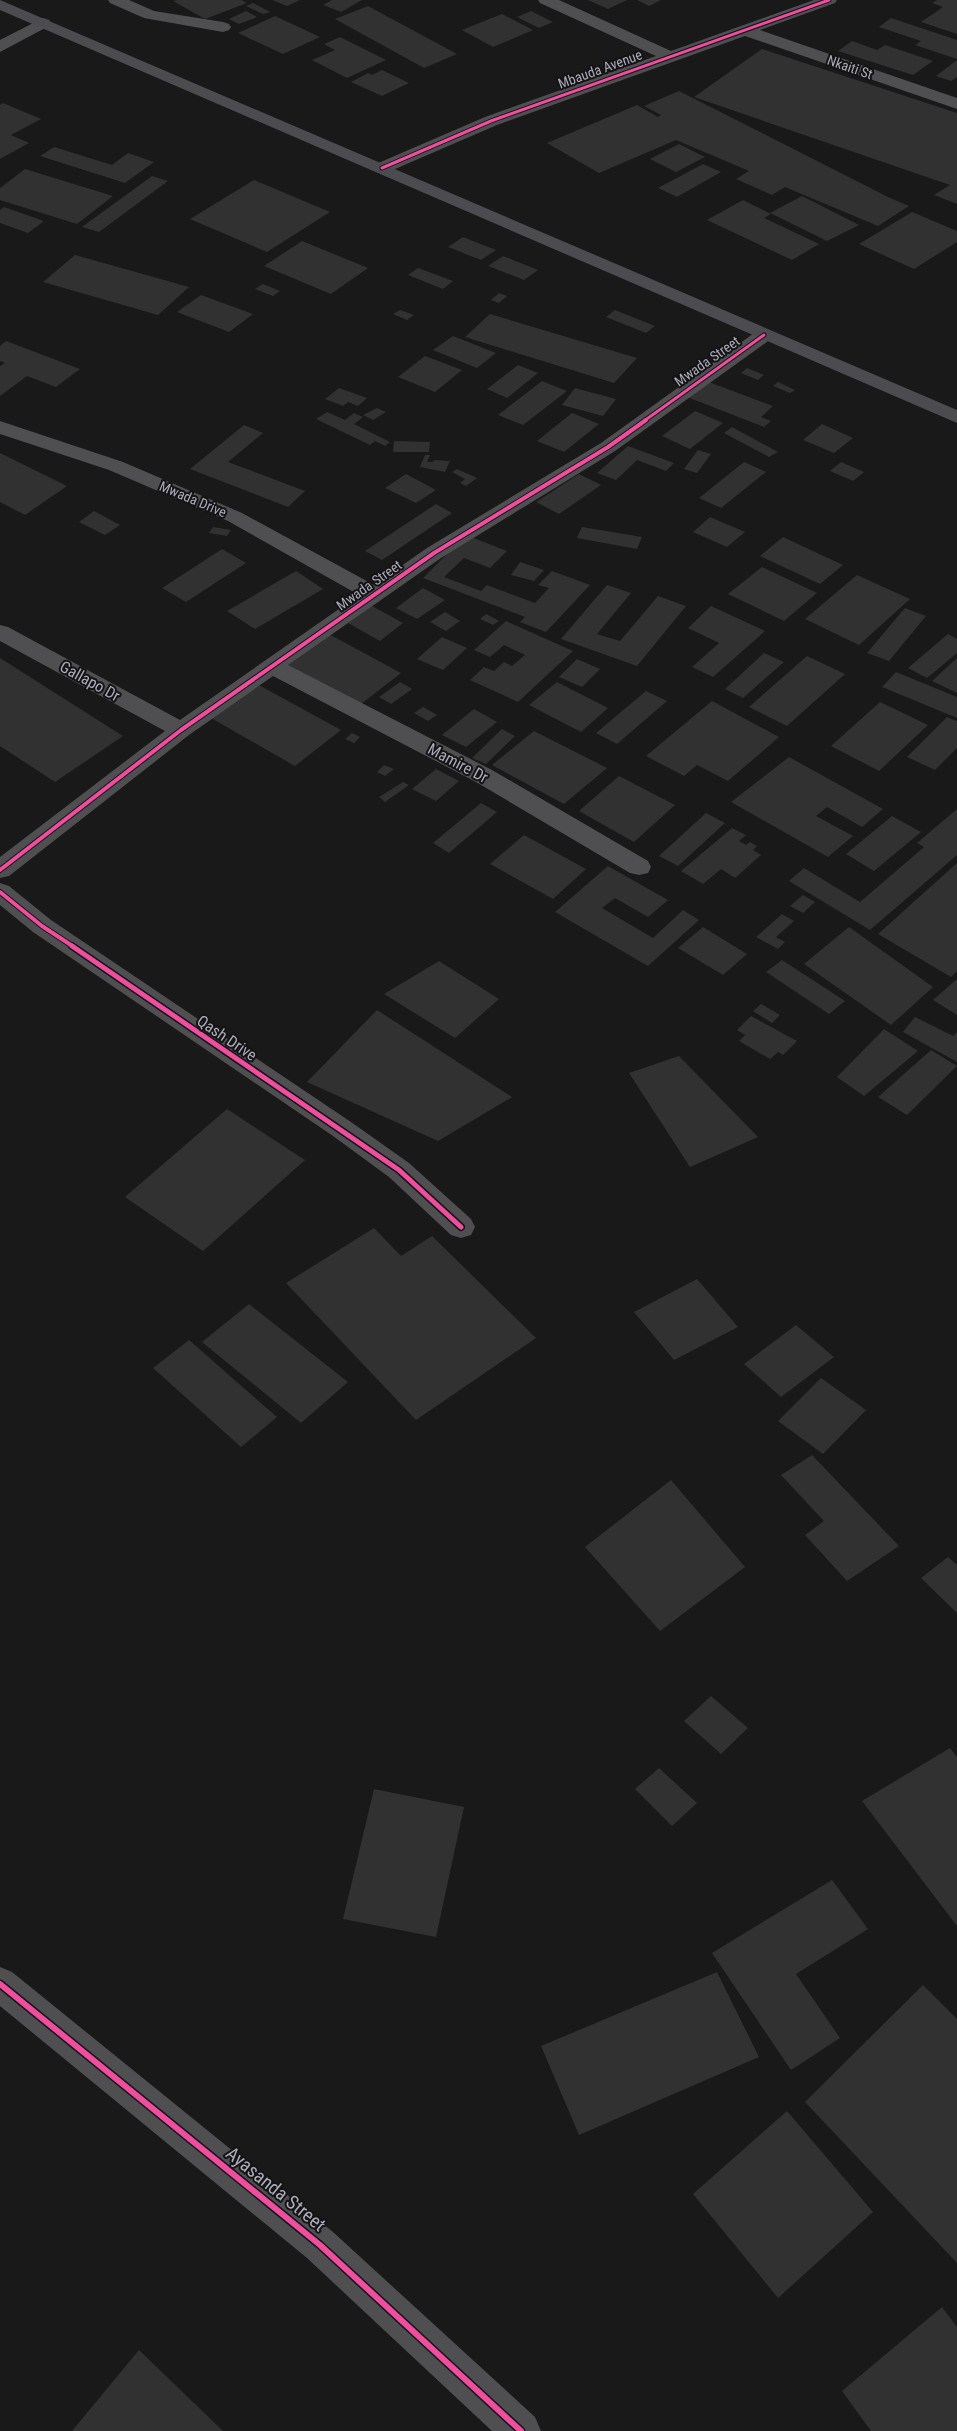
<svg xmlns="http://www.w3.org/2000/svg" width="957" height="2431" font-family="'Roboto Condensed',sans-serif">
<rect width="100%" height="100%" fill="#191919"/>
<path fill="#313131" d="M177,0H241L247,3L205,19L173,1Z
M272,0H300L287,6Z
M332,0H362L341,12L323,5Z
M588,0H627L608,9Z
M637,0H661L649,6Z
M937,0H957V34L921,22L943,7L932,3Z
M253,3L270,12L263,14L246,6Z
M368,6L457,54L424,68L335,19Z
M246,11L257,17L239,24L229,19Z
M531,11L553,22L539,28L517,17Z
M502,14L533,30L493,47L462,30Z
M275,16L320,37L283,54L238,33Z
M891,18L957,40V59L915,45L921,41L879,27Z
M340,37L386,60L347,78L312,60L335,50L324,44Z
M852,41L877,50L885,45L933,61L913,75L838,51Z
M762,49L957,113V204L934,195L950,185L694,97Z
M957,60V77L951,81L936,76Z
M382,70L409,83L382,96L351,82L368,73L372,75Z
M679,91L888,197L909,206L878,226L785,187L772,195L736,179L749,171L676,140L599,173L547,143L637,105L658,117L661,115L644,106Z
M3,103L41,119L11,135L29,143L0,159V105Z
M679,144L705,157L676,172L650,159Z
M54,147L112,165L128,153L154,162L125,183L40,156Z
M703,164L721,172L677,197L658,188Z
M25,169L113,196L77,224L0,200V188Z
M152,176L168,181L99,232L82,227Z
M254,180L330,212L267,252L190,219Z
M802,196L859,225L827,241L770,213Z
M743,200L771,214L764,218L819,244L792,260L707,220Z
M4,207L44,221L28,233L0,223V210Z
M912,212L957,231V242L914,269L859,244Z
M463,237L496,250L481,260L448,247Z
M302,241L368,268L331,294L264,266Z
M75,255L189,287L158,315L43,282Z
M503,256L538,270L524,280L488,266Z
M418,268L453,281L443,289L408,275Z
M263,284L280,291L273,296L255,289Z
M499,293L507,296L499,303L491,300Z
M201,295L253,314L229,332L177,312Z
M400,310L414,315L407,320L393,314Z
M615,310L655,326L646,333L606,317Z
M490,314L637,358L614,383L465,337Z
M453,336L496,353L477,368L433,350Z
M6,341L80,369L56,387L27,376L0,396V366L5,363L0,361V346Z
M425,356L462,370L435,392L398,377Z
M518,365L538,373L507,398L487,389Z
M747,368L764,375L758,380L741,373Z
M542,381L567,391L523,425L498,415Z
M706,381L773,406L761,417L771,421L764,427L687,397Z
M778,382L795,390L790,393L773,386Z
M339,388L367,398L358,406L348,402L343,406L325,399Z
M575,388L616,399L603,416L562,405Z
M377,408L386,412L373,420L363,415Z
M695,411L723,423L690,449L662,436Z
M327,412L345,420L354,413L363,417L354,424L390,442L385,446L375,441L370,445L316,419Z
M572,413L599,424L564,452L537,441Z
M822,424L853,438L834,453L803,440Z
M244,425L263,433L228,462L305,491L288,507L190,469Z
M732,427L778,452L769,457L724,433Z
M394,441L430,442L429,452H393Z
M628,446L674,463L666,471L637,460L616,480L597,473Z
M698,450L711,454L697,473L684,469Z
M0,453L67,486L25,515L0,502Z
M425,455H430L427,462H433L434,460L450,461L445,472L420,467Z
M744,462L766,472L721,508L699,498Z
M841,462L864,472L853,481L830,471Z
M457,469L477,478L466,486L460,483L465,479L452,472Z
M406,474L436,490L416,503L385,488Z
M579,474L601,485L559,514L536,502Z
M436,504L452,513L382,560L365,551Z
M94,511L120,525L105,535L79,522Z
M710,517L745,532L727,547L693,532Z
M213,527L231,530L227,536L209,533Z
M582,527L642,537L637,549L577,538Z
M466,535L507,551L490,568L464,558L444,577L481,591L487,585L535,603L549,588L538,585L552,571L590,585L546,632L520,622L525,617L423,578Z
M783,537L843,565L820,584L760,556Z
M222,549L246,563L186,602L162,588Z
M520,562L544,570L534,581L511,575Z
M762,567L817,593L784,621L728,594Z
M296,571L323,589L255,629L227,611Z
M857,575L910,599L859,645L805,619Z
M607,585L631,593L597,634L620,641L658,596L686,606L637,666L561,639Z
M423,588L445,600L417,619L396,608Z
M372,606L403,623L380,641L348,623Z
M711,606L765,631L713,677L692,667L719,643L688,628Z
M905,608L926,616L889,661L867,653Z
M445,612L460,621L446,631L430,622Z
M486,614L499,621L493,625L480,619Z
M506,621L573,651L518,702L470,680L484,667L494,671L504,662L512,666L525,655L504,645L490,657L474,650Z
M325,632L401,673L356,708L279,666Z
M948,634L957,639V653L927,678L908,668Z
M442,637L467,648L443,670L417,659Z
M764,653L784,662L743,698L725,689Z
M807,656L845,674L787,726L749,707Z
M0,658L123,736L55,782L0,746Z
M957,658V693L932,681Z
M577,659L600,669L582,687L559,677Z
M896,672L957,697V718L882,687Z
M400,682L412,689L391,704L379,697Z
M557,682L608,708L581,732L529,705Z
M257,684L341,730L295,766L211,718Z
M646,691L667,701L617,744L596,733Z
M712,701L779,737L728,781L697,765L684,776L646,756Z
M880,702L928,725L879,771L831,746Z
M423,707L437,715L428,721L414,713Z
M474,709L497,722L466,747L442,735Z
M947,717L957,721V748L935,770L907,757Z
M502,729L515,736L486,764L472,758Z
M534,731L607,768L564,804L492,765Z
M352,733L360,737L354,743L345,739Z
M789,757L883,809L862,827L827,807L816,816L853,836L828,857L731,802Z
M384,765L394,769L385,776L377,772Z
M436,769L459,781L436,801L412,789Z
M619,776L675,805L634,842L579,811Z
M403,782L409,785L385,802L379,797Z
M481,803L497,812L449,853L433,843Z
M957,809V855L870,930L789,881L804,868L860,902L924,847L917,843Z
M706,813L725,823L678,866L659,856Z
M892,816L921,832L874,871L846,854Z
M732,828L746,835L739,841L746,845L750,842L757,846L753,850L761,855L735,878L721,869L703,884L681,871Z
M524,835L586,869L553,899L490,864Z
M957,863V971L951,977L878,934Z
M608,866L668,900L648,917L615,898L602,908L653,938L683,910L699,920L648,966L555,912Z
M803,895L815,902L803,913L790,906Z
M782,914L794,921L776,937L785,942L778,949L756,937Z
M703,927L747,954L723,975L678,948Z
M849,927L933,987L891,1025L804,964Z
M782,960L845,1001L829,1014L766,972Z
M439,961L499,999L455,1038L384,994Z
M957,979V1015L933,1000Z
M761,1004L780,1015L772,1023L753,1011Z
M377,1010L512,1097L438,1141L307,1082Z
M751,1016L797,1041L783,1055L778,1052L770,1059L739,1041L745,1035L737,1030Z
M915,1017L953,1036L957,1032V1062L903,1032Z
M884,1029L918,1051L864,1096L837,1077Z
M931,1050L957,1066L907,1115L878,1097Z
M679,1056L758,1137L690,1167L629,1073Z
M227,1109L305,1160L203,1251L125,1197Z
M374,1228L401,1256L432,1236L536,1338L416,1420L286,1283Z
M697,1279L738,1327L674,1360L634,1312Z
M249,1304L348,1382L301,1423L202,1342Z
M796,1325L834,1357L781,1397L744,1364Z
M189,1340L277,1417L241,1447L153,1368Z
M821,1378L866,1410L823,1454L778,1421Z
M812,1455L899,1546L847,1581L805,1535L824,1521L781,1475Z
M671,1480L745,1567L660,1631L585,1547Z
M948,1557L957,1565V1613L921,1578Z
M711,1696L748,1728L721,1754L684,1721Z
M950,1748L957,1757V1926L862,1801Z
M659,1768L697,1803L672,1826L635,1789Z
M374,1789L464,1807L436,1937L343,1919Z
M832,1880L868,1929L796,1974L840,2038L791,2070L712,1953Z
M717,1972L759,2057L579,2135L541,2046Z
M923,1985L957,2019V2263L805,2102Z
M787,2111L873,2212L778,2298L693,2194Z
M942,2307L957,2327V2431H871L842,2391Z
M139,2350L223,2431H72Z"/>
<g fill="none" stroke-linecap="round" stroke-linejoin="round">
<path fill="#4f4f52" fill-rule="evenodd" d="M108,0H129L154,11L223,22L229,24L231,27L229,30L223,32L144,18L110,3Z
M538,0H559L671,51L814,0H837L835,3L760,30L957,98V109L745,36L497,125L388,172H376L373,168L376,164L485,117L656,56L540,3Z
M43,18L49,20L51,23L49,26L0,52V40Z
M764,329L771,331L774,335L771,339L615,451L441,558L288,665L492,770L648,861L651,867L648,873L639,875L630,873L476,782L273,676L189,735L9,876L0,878V857L165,731L0,641V625L8,627L180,720L359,595L228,521L109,470L0,434V421L123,462L242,513L374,585L427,548L601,443L757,331Z
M0,883L9,886L51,920L351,1122L409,1163L471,1219L475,1227L471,1235L461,1238L451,1235L389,1177L333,1136L33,932L0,905Z
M0,1967L12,1972L333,2232L535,2417L541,2431H492L307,2258L0,2006Z"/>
<path fill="#4c4b4f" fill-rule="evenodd" d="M0,0L957,410V423L0,10Z"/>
<g stroke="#141315" stroke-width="5">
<path id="cycleway-far3" d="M382,168L491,121L829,0
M644,421L764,335"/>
</g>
<g stroke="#141315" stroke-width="6">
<path id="cycleway-far2" d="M0,870L181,730L434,553L608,447L646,420
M0,892L42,926L74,947"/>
</g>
<g stroke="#141315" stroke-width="8">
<path id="cycleway-far1" d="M72,946L399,1170L461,1227"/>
</g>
<g stroke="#141315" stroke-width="9">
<path id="cycleway" d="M0,1984L320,2245L521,2431"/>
</g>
<use href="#cycleway-far3" stroke="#ef4d9e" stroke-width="3"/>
<use href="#cycleway-far2" stroke="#ef4d9e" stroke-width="4"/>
<use href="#cycleway-far1" stroke="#ef4d9e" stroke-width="5"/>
<use href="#cycleway" stroke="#ef4d9e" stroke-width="6"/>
</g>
<g text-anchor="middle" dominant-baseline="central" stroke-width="4" stroke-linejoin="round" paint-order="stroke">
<g font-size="14" fill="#acabb8" stroke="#141315">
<text transform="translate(850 67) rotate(19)">Nkaiti St</text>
<text transform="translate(600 69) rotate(-20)">Mbauda Avenue</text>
<text transform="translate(707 361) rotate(-35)">Mwada Street</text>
<text transform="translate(193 499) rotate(23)">Mwada Drive</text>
<text transform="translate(369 585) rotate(-35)">Mwada Street</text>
</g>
<g font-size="16" fill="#acabb8" stroke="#141315">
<text transform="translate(90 681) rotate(29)">Gallapo Dr</text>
<text transform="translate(458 763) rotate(28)">Mamire Dr</text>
<text transform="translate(227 1038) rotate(34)">Qash Drive</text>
</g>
<g font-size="19" fill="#acabb8" stroke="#141315">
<text transform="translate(276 2189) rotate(39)">Ayasanda Street</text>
</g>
</g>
</svg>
